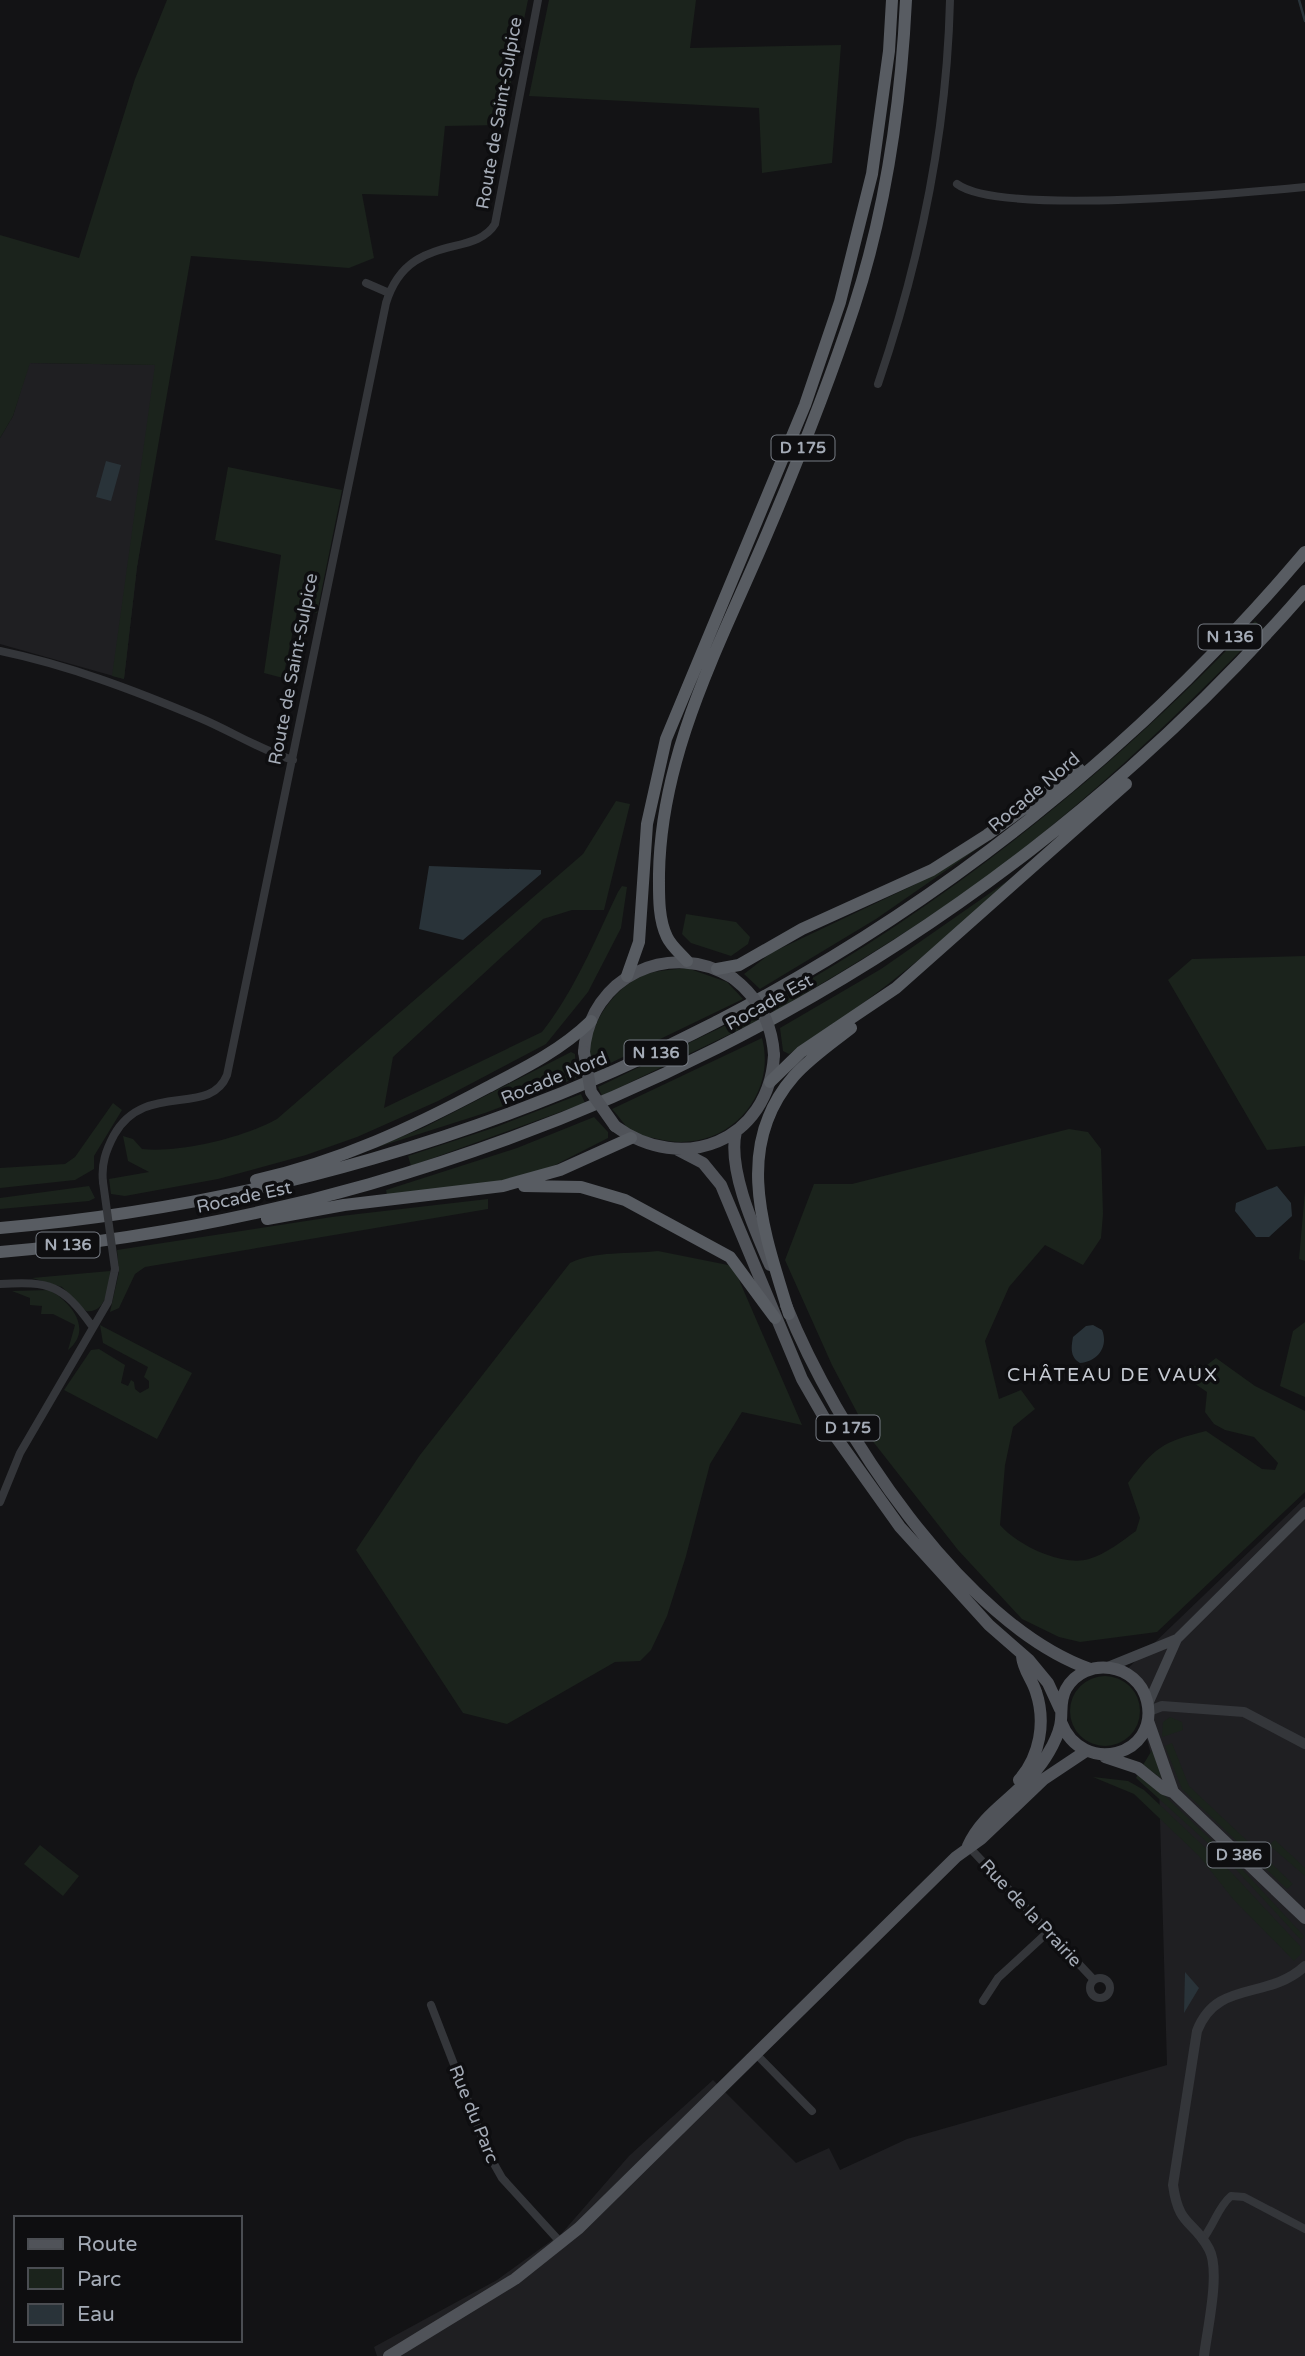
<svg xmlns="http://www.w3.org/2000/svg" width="1305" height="2356" font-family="'Varela Round',sans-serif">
<rect width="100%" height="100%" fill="#131315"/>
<path fill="#1f1f22" d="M29,363L170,365L137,567L124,679L0,644V438L13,416Z
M1305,1498V2356H377L374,2347L497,2280L562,2233L629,2156L713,2080L796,2163L829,2148L840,2170L907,2139L1167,2065L1159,1783L1144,1729L1149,1706L1124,1672Z"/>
<path fill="#1b231c" d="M167,0H528L502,125L445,126L438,196L362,194L374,258L349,268L191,256L137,567L124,679L112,676L155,365L30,363L13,416L0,438V235L79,258L135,79Z
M549,0H696L690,48L841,45L832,163L762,173L759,108L529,96Z
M228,467L342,490L317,613L298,607L283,678L264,673L281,555L215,540Z
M1255,621L1263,628C1184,709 1104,786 1015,855C939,914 857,963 774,1012L769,1003C951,902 1112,771 1255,621Z
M616,801L630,804L604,910H572L543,919L393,1057L384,1108L542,1032C575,990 595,940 618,892L622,886L627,887L621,928L588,992L546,1044L438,1101L357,1137L306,1155L218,1179L125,1196L111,1194L109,1179L149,1172L128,1161L123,1136L133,1139L142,1149C180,1153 243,1138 277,1119L583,854Z
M987,842L876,919L760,989L744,974L771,953L914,885Z
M1013,877C941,944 872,1001 789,1054L783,1051L780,1028L881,969Z
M686,914L736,922L750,937L748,944L731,956L691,943L682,934Z
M1305,956V1146L1267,1150L1168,980L1192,959Z
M687,968L727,982L743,999L594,1071C578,1040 609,992 638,978C653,970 670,970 687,968Z
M753,1012L757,1021L602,1096L598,1087Z
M762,1038C778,1099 723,1156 658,1139C650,1137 634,1136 628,1129C624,1124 618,1115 612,1109Z
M571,1052L575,1054L576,1078L485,1113L375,1148L425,1127Z
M581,1094L585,1103L411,1166L408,1156L496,1127Z
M113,1103L122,1110L94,1156V1169L75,1180L0,1188V1168L65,1164L75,1157Z
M594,1117L608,1132V1138L555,1165L513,1180L387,1195L386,1190L517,1148Z
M1069,1129L1088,1132L1101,1149L1103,1214L1101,1238L1083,1265L1045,1245L1009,1287L985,1341L999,1399L1021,1390L1035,1409L1013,1427L1005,1465L1000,1525C1017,1545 1063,1567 1089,1559C1106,1554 1122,1541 1136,1531L1140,1518L1128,1483C1155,1447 1162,1442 1206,1431L1262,1469L1275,1470L1278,1463L1254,1437L1225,1430L1214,1424L1205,1412L1207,1392L1182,1375L1189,1365L1203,1368L1216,1358L1255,1386L1305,1411V1492L1157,1632L1080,1642L1059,1637L1022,1619L958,1550L871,1439L832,1365L785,1260L814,1184H852Z
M89,1186L95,1198L89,1201L0,1209V1198Z
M1305,1191V1261L1299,1259Z
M488,1199V1209L145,1267L135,1274L119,1308L110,1312L119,1272L117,1250L332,1217Z
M658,1251L733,1266L802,1425L742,1412L710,1464L686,1556L667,1616L651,1650L640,1661L615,1662L507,1724L463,1713L356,1550L420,1455L570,1263C593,1251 631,1254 658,1251Z
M110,1271C110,1286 106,1314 86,1311L62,1287L32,1278Z
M49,1290C70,1301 94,1329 68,1350L75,1325L53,1314H41L42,1306L30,1305V1298L12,1291Z
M1305,1322V1397L1280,1386L1293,1331Z
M100,1325L192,1373L157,1439L64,1390L91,1350L99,1349L125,1365L121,1383L128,1386L131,1380L134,1382L135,1389L140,1393L149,1388V1381L144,1377L148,1367L103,1343Z
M1070 1711a35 35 0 1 1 70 0a35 35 0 1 1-70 0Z
M1170,1717L1182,1722L1183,1730L1162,1737L1163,1722Z
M1172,1743L1189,1786L1293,1884L1287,1889L1182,1789L1165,1746Z
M1152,1750H1154L1161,1778L1143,1765Z
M1138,1774L1145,1777L1242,1869L1304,1936L1301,1940L1231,1864L1136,1778Z
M1093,1777L1128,1781L1144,1790L1231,1872L1301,1947L1302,1953L1294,1961L1233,1899L1199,1856L1134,1794Z
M1275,1840L1305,1868V1876L1269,1845Z
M40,1845L79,1876L63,1896L24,1864Z"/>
<path fill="#293339" d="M106,461L121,465L111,501L96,497Z
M429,866L541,870V874L463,940L419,929Z
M1277,1186L1291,1203L1292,1216L1269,1237H1256L1235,1211L1236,1203Z
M1093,1325L1102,1330C1109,1347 1097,1362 1080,1363C1070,1357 1071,1348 1073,1337L1086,1326Z
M1185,1972L1199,1988L1184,2013Z"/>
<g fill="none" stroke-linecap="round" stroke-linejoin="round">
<path stroke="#293339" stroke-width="2.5" d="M1299,0L1305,21"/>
<path stroke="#34363a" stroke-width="8" d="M957,184C1000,216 1243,193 1305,187
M366,283L389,293
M878,384C920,261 947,129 950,0
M0,651C68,665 136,691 200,718C231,731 260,750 293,760
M103,1182C101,1164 106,1150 114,1135C145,1080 210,1118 227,1075L386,303C408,231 474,259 495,224L538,0
M0,1284C50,1281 63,1285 92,1326
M0,1502L20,1453L108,1302L115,1269
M968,1846L1094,1980
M1090 1988a10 10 0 1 1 20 0a10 10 0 1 1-20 0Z
M983,2001L998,1978L1048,1932
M431,2005L489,2155L502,2178L562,2244
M755,2053L812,2111
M1202,2240C1214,2225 1218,2207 1231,2196L1244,2197L1305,2229"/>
<path stroke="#34363a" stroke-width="10" d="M1149,1711L1162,1706L1244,1712L1305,1744
M1204,2356C1207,2330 1221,2271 1209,2249C1193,2219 1179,2228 1173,2185L1197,2031C1217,1979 1267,2001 1305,1966"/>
<path stroke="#42454a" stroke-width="10" d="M1108,1667L1177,1639
M1148,1704L1177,1639L1305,1512"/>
<path stroke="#505359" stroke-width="12" d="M584,1052C589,976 671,939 733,978
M615,1126C682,1175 769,1142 774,1055
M736,1131C727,1169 755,1230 770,1265
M678,1150L703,1163L721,1185L802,1379L833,1433L900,1527L989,1625L1029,1660L1048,1683L1060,1709
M786,1305C835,1427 962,1624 1090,1669
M1148,1721L1173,1792
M1105,1757L1138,1768L1164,1789L1173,1792L1305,1918
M1019,1780C1040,1756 1046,1722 1036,1692C1032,1679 1023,1670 1022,1656
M968,1846C983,1812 1017,1797 1038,1768C1047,1757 1060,1735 1061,1720C1062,1709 1060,1700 1066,1689C1085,1655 1138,1663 1147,1701C1160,1756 1082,1777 1061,1722
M389,2356L515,2279L579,2228L956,1857L981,1839L1044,1779L1086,1751"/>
<path stroke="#585c62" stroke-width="12" d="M687,961C680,953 671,946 667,937C658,919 659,894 659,874C661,750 722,641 769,529C800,456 829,383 854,307C886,209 901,103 906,0
M717,969L739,965L802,929L932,870L987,835L1079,769
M627,976L639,942L647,824L666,739L805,405L840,302L872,174L889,51L892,0
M770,1082L801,1052L896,988L1126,784
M256,1180C341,1161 411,1128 488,1087C525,1068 561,1050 591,1021
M524,1186L581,1187L625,1200L730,1257L775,1318
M267,1219L344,1205L503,1186L560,1170L631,1138
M0,1228C510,1184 974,943 1305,552
M0,1252C502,1209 974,972 1305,591
M789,1314C765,1234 731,1148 794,1076C810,1058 832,1043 851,1028"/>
<path stroke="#34363a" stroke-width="8" d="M103,1182L115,1269"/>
<path stroke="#505359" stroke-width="12" d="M733,978C759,998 772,1023 774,1055
M584,1052L591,1092L615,1126"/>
</g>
<g text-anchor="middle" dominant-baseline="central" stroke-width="7" stroke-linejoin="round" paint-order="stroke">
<g fill="#0e0e10" stroke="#777c84" stroke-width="2">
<rect x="771.5" y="435.5" width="63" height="25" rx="5"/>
<rect x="1198.5" y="624.5" width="63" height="25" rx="5"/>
<rect x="624.5" y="1040.5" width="63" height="25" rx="5"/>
<rect x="36.5" y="1232.5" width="63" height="25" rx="5"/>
<rect x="816.5" y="1415.5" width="63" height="25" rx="5"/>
<rect x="1207.5" y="1842.5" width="63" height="25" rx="5"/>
</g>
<g font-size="16" font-weight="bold" fill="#a4abb6">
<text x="803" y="448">D 175</text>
<text x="1230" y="637">N 136</text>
<text x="656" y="1053">N 136</text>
<text x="68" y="1245">N 136</text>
<text x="848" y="1428">D 175</text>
<text x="1239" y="1855">D 386</text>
</g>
<g font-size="18" fill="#a4abb6" stroke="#0e0e10">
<text transform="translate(499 113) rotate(-80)">Route de Saint-Sulpice</text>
<text transform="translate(293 669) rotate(-79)">Route de Saint-Sulpice</text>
<text transform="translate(1034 792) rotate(-40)">Rocade Nord</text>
<text transform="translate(769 1002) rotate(-29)">Rocade Est</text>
<text transform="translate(554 1078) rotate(-22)">Rocade Nord</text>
<text transform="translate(244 1197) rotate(-12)">Rocade Est</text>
<text transform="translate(1031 1913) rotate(47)">Rue de la Prairie</text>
<text transform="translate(474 2114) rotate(68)">Rue du Parc</text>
</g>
<g font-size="19" letter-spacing="2" fill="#c6cad2" stroke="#0e0e10">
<text x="1113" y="1375">CHÂTEAU DE VAUX</text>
</g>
</g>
<rect x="14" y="2216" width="228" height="126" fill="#0e0e10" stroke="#4a4d52" stroke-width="2"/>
<rect x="28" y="2239" width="35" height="10" fill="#505359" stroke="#4a4d52" stroke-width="2"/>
<text x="77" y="2251" font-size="21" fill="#a4abb6">Route</text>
<rect x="28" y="2268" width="35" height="21" fill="#1b231c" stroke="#4a4d52" stroke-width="2"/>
<text x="77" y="2286" font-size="21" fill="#a4abb6">Parc</text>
<rect x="28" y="2304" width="35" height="21" fill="#293339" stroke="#4a4d52" stroke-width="2"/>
<text x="77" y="2321" font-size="21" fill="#a4abb6">Eau</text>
</svg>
